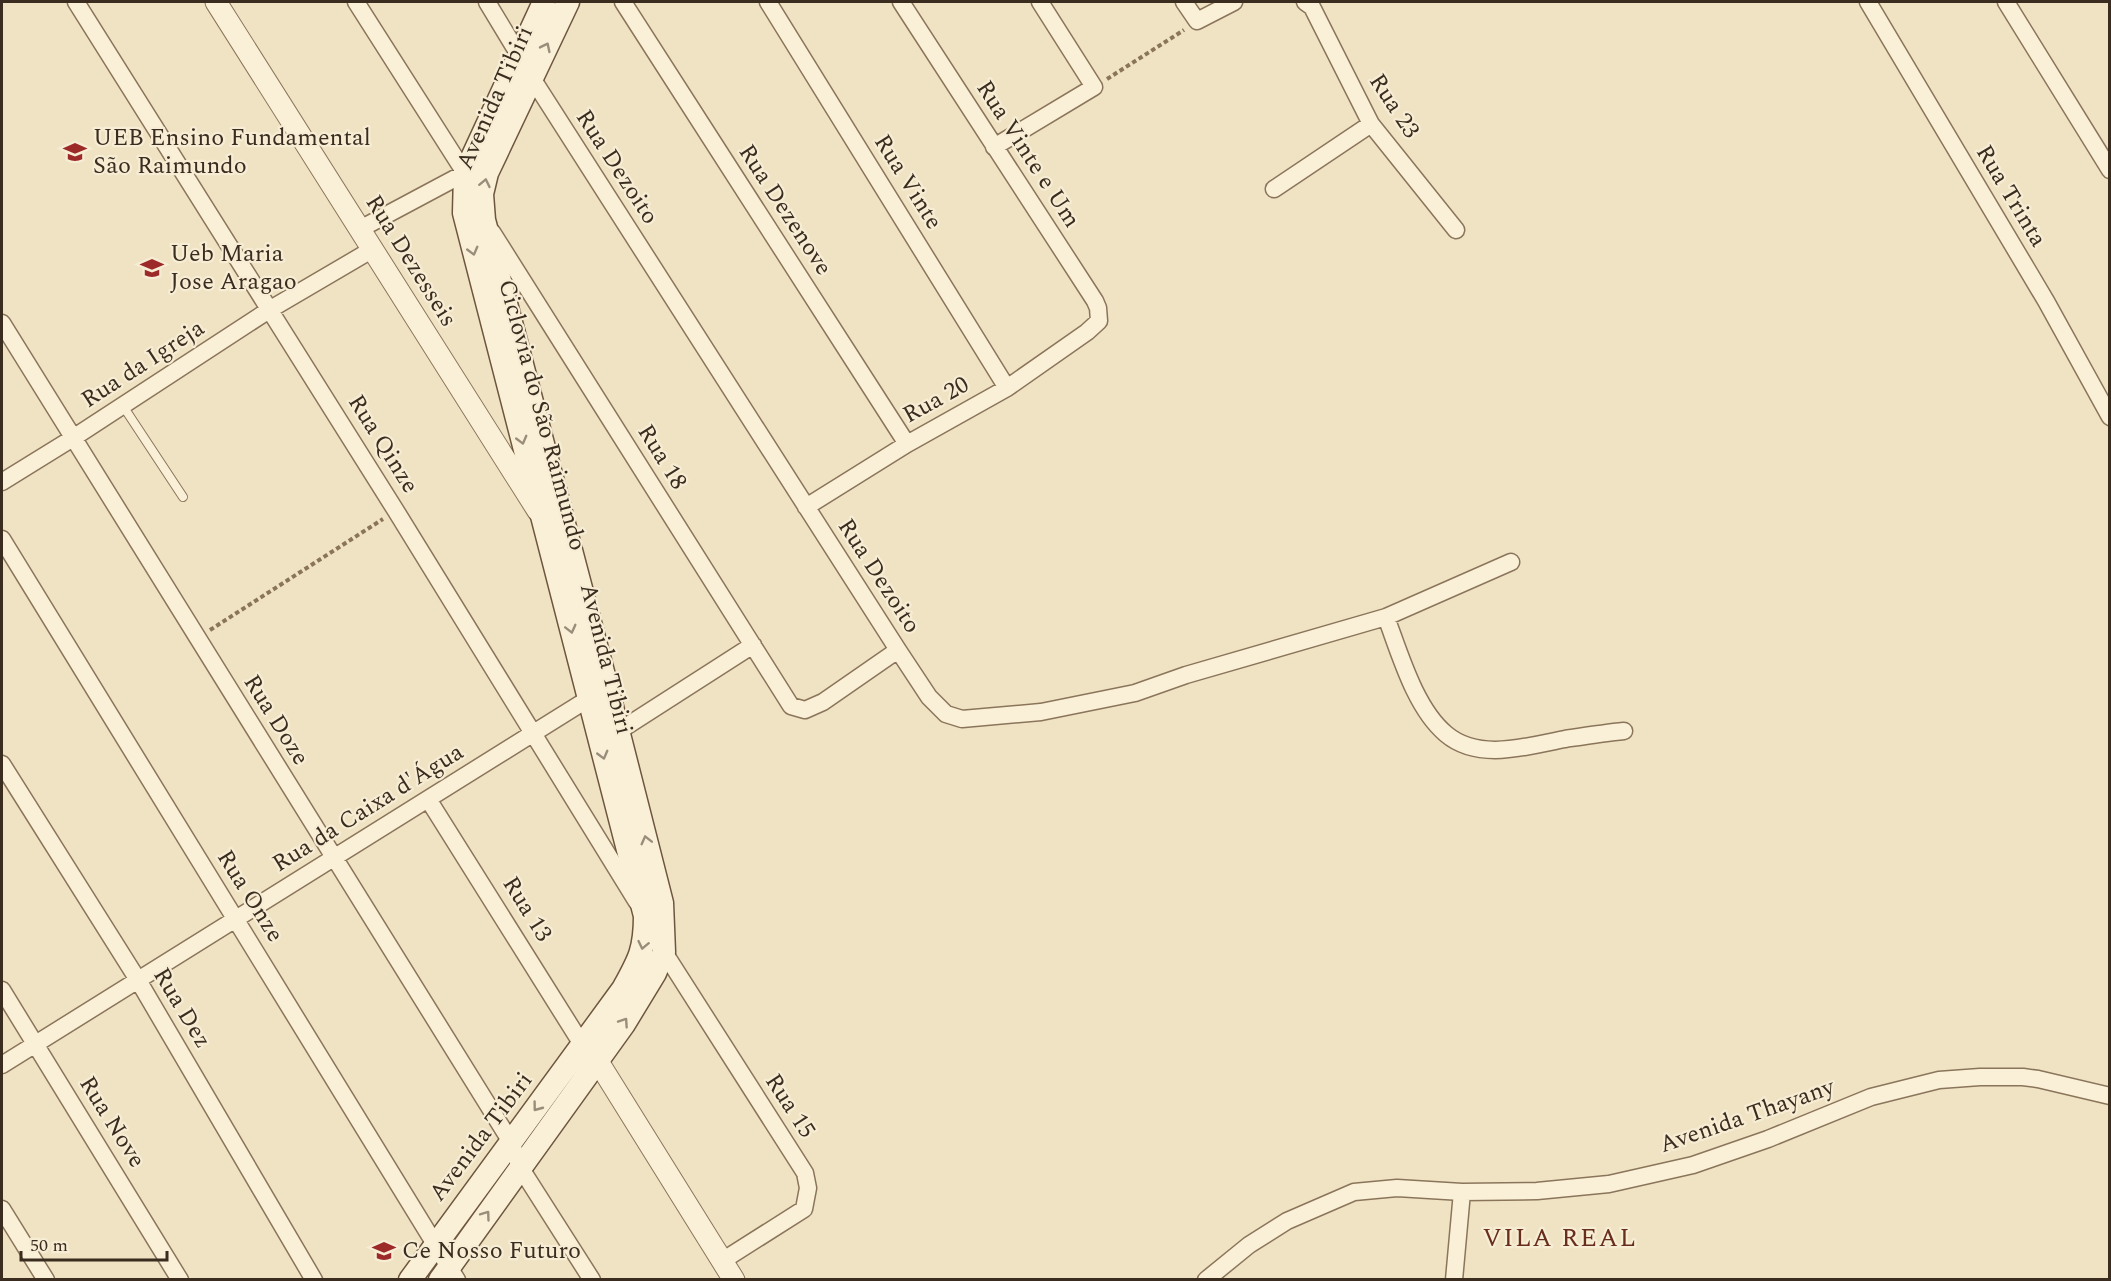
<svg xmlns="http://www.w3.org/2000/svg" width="2111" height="1281" font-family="Spectral,serif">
<rect width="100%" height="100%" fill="#efe3c4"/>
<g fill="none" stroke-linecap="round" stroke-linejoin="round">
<g stroke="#8b755a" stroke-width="10">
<path id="service" d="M123,406L183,497"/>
</g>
<g stroke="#8b755a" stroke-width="19">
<path id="minor" d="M76,2L396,511L637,902
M356,2L465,173L360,229
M487,2L519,55
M623,2L907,444
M768,2L1007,388
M1184,2L1197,21L1234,2
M1305,2L1312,7L1371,124L1456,230
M1868,2L2046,301L2110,417
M2006,2L2110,170
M532,78L898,650L929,697L946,714L962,719L1041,712L1135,693L1186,675L1386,617L1511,562
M994,147L1094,87L1040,2
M1274,189L1371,124
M492,232L791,706L805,710L823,702L898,650
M2,323L511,1142L520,1167L592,1280
M2,482L73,438L269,310L373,249
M806,507L907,444L1007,388L1087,332L1099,321L1098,308L1095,301L901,2
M2,539L457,1280
M1386,617C1400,654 1415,708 1446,734C1479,762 1528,746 1565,739C1585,736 1604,733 1624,731
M619,731L753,645
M2,764L138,980L314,1280
M428,799L583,1046
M664,952L805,1173L808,1188L804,1209L722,1261
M2,990L180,1280
M2,1065L596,694
M2,1209L46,1280
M1206,1280L1249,1245L1287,1221L1354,1192L1397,1188L1462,1192L1537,1191L1609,1184L1693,1165L1768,1139L1871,1097L1939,1080L1980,1077H2023L2038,1079L2110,1096
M1454,1280L1462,1192"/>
</g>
<g stroke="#8b755a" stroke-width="23">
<path id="tertiary" d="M216,2L538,511
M597,1060L734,1280"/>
</g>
<g stroke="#6d563d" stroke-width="25">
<path id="secondary" d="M410,1280L623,989C639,960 645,950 645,916L464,213L465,173L544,2
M440,1280L624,1024L655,973L664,952L662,903L607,687L484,220L482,194L487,173L568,2"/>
</g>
<path stroke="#8b755a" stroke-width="4" stroke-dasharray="4.5 3" stroke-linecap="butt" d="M1107,79L1184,30
M210,630L383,519"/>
<use href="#service" stroke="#faf0d8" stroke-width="8"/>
<use href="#minor" stroke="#faf0d8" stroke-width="16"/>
<use href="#tertiary" stroke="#faf0d8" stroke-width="21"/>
<use href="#secondary" stroke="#faf0d8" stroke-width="22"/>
</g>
<defs><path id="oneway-chevron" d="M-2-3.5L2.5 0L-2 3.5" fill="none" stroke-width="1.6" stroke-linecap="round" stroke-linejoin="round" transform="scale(1.5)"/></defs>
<g stroke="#9a8e7b">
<use href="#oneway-chevron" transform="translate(546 47) rotate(-64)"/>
<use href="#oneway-chevron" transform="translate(485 183) rotate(-78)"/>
<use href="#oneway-chevron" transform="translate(473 251) rotate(75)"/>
<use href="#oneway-chevron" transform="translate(522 440) rotate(75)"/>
<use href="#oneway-chevron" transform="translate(571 629) rotate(76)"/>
<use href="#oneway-chevron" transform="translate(603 755) rotate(75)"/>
<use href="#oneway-chevron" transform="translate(646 840) rotate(-104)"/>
<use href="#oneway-chevron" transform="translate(643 945) rotate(102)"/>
<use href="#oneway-chevron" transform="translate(624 1022) rotate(-56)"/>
<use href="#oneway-chevron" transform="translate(537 1107) rotate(127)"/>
<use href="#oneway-chevron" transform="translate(486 1215) rotate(-54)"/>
</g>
<defs>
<g id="school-bare" transform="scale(1.8)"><path d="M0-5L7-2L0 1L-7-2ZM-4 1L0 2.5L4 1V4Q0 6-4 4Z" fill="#9c2a28" stroke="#f7edd4" stroke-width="2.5" paint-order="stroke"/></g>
</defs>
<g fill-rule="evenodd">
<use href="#school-bare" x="75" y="152"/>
<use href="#school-bare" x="152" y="268"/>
<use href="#school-bare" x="384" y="1251"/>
</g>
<g text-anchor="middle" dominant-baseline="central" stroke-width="4.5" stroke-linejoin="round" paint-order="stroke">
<g font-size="24" fill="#3a2c1e" stroke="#f7edd4">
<text transform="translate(495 98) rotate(-66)">Avenida Tibiri</text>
<text transform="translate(1394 106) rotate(57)">Rua 23</text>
<text transform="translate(1028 154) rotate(57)">Rua Vinte e Um</text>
<text transform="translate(617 167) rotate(57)">Rua Dezoito</text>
<text transform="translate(908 182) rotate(58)">Rua Vinte</text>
<text transform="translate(2011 196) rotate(59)">Rua Trinta</text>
<text transform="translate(785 210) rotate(57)">Rua Dezenove</text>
<text transform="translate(411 261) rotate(58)">Rua Dezesseis</text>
<text transform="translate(143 364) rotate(-33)">Rua da Igreja</text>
<text transform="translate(936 400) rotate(-29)">Rua 20</text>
<text transform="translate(542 415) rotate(75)">Ciclovia do São Raimundo</text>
<text transform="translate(383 444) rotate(58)">Rua Qinze</text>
<text transform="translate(662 457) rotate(58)">Rua 18</text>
<text transform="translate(879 576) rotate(57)">Rua Dezoito</text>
<text transform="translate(606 659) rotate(76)">Avenida Tibiri</text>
<text transform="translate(276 720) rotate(58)">Rua Doze</text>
<text transform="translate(368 808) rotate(-32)">Rua da Caixa d'Água</text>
<text transform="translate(250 896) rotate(58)">Rua Onze</text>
<text transform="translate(527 909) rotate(58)">Rua 13</text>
<text transform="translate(182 1008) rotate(59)">Rua Dez</text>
<text transform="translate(790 1106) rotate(57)">Rua 15</text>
<text transform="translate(1747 1116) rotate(-19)">Avenida Thayany</text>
<text transform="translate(112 1122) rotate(58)">Rua Nove</text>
<text transform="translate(481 1137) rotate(-53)">Avenida Tibiri</text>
</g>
<g font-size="24" fill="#3a2c1e" stroke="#f7edd4" text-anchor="start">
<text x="93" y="138">UEB Ensino Fundamental<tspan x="93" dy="28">São Raimundo</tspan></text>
<text x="170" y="254">Ueb Maria<tspan x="170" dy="28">Jose Aragao</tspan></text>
<text x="402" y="1251">Ce Nosso Futuro</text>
</g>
<g font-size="26" letter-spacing="1.5" fill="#682e1c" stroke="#f7edd4">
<text x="1560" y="1238">VILA REAL</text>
</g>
</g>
<rect width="2111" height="1281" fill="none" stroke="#3a2c1e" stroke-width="6"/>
<path d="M21 1251v9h146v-9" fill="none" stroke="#3a2c1e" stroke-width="3"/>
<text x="30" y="1251" font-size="18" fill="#3a2c1e" stroke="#f7edd4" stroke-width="4.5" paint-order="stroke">50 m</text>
</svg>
